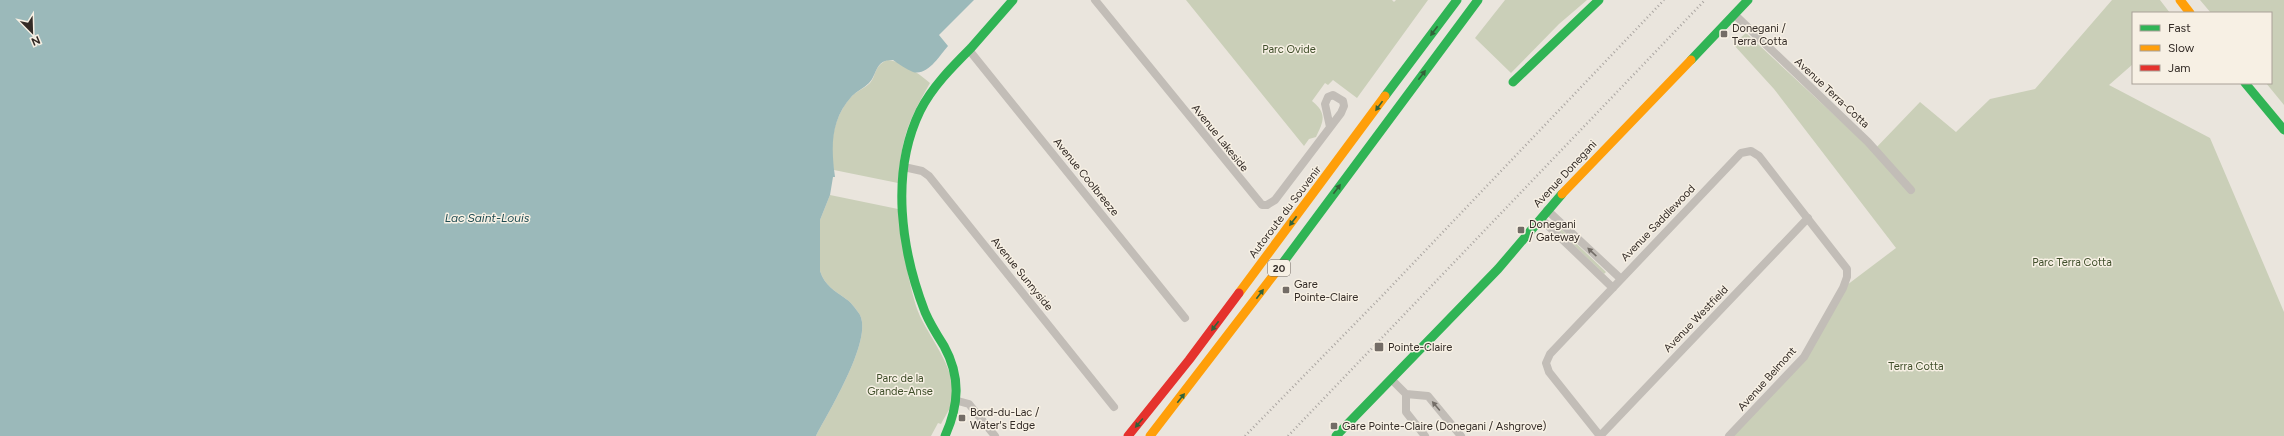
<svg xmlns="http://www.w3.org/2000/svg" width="2284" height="436" font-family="Figtree,sans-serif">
<rect width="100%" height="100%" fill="#eae5dd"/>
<path fill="#cacfb8" d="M1186,0H1392L1394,2L1396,0H1428L1357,98L1333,80L1328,85L1325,83L1312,101C1327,113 1324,121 1316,137L1309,139L1304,146Z
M1505,0H1587L1559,24L1511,73L1475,38Z
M2112,0H2160L2170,13H2133V64L2109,85L2210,138L2284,312V436H1728L1804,357L1843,288L1896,248L1774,89L1733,44L1746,33L1873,151L1920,102L1956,132L1990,99L2035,89Z
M2200,0H2284V105L2266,83H2271V13H2211Z
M887,60C900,60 921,75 930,83C907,123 902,137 898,183L834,170C828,145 834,115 852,96C857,91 865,88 870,83C877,75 873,67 887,60Z
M830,195L898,209C903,241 906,274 916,306C925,335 962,371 951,405C949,411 944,418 941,424L938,423L931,436H816C827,414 877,334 858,312C855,308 851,302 846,299C834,290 825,286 820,271V220Z
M1557,225L1606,272L1604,274L1555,227Z"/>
<path fill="#9bb9ba" d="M0,0H974L939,35L948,46C940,55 928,76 913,72C906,69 899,64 893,60C874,60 878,74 869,83C864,88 857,91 852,96C830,120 831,148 835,177H833L830,195L820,220V271C825,286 834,290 846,299C851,302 855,308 858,312C877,334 827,414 816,436H0Z"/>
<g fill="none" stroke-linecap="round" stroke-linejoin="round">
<path stroke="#c2bdb7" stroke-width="8" d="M1095,0L1262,205H1267L1275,200L1341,113L1344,106L1343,101L1333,95L1328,97L1325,104L1330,127
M1734,14L1868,142L1911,190
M969,50L1185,318
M904,167L922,171L929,176L1114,407
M1547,210L1621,279
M1541,219L1613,288
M1392,380L1406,394
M958,401L969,404L995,436
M1425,436L1406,412V394L1428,396L1461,436
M1600,436L1549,372L1546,363L1550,354L1741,153L1751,151L1759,156L1847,269V277L1843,288L1804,357L1729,436
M1600,436L1808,218"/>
<path stroke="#30b455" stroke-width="9" d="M1691,60L1748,0
M1513,82L1599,0
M2245,83L2284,130
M1385,96L1457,0
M1279,268L1478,0
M945,436C959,405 961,377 944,346C937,335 930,324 925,312C901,250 890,173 920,111C932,87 952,67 971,48C985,32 999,16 1013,0
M1336,436L1498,269L1562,194"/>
<path stroke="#ff9f0a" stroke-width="9" d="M2180,0L2190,13
M1562,194L1691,60
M1239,293L1385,96
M1150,436L1279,268"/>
<path stroke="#e5322d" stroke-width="9" d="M1128,436L1189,360L1239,293"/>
<path stroke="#aaa5a1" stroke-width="2.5" stroke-dasharray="1 3" stroke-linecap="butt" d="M1245,436L1382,296L1664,0
M1288,436L1705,0"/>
</g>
<defs><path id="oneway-solid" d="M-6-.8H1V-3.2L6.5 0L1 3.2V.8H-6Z"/></defs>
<g fill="#326239">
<use href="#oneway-solid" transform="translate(1434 31) rotate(127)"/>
<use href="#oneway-solid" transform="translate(1422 75) rotate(-53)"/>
<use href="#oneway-solid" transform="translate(1379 106) rotate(126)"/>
<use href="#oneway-solid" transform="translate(1337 189) rotate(-53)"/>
<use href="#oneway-solid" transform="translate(1293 221) rotate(127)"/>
<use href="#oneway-solid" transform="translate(1260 294) rotate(-53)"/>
<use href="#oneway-solid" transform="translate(1215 326) rotate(127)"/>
<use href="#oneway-solid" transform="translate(1181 398) rotate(-52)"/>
<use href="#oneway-solid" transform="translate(1139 423) rotate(130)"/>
</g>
<g fill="#736d67">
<use href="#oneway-solid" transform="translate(1592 252) rotate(-137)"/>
<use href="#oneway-solid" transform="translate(1436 406) rotate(-130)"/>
</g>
<g fill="#736c66" stroke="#f7f0e4" stroke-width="1.5">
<rect x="1720" y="30" width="8" height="8" rx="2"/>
<rect x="1517" y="226" width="8" height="8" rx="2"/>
<rect x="1282" y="286" width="8" height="8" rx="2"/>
<rect x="1374" y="342" width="10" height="10" rx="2"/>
<rect x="958" y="414" width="8" height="8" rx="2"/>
<rect x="1330" y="422" width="8" height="8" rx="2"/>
</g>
<g text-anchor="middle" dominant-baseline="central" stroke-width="3" stroke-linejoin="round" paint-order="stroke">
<rect fill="#f7f0e4" stroke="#6e665f" stroke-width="1" x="1268" y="260" width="22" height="16" rx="3"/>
<g font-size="10" font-weight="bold" fill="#332b26">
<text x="1279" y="268">20</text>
</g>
<g font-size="11" fill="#332b26" stroke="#f7f0e4" text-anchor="start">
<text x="1732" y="28">Donegani /<tspan x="1732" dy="13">Terra Cotta</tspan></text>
<text x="1529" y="224">Donegani<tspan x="1529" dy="13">/ Gateway</tspan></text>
<text x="1294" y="284">Gare<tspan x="1294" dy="13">Pointe-Claire</tspan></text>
<text x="1388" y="347">Pointe-Claire</text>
<text x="970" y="412">Bord-du-Lac /<tspan x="970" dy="13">Water's Edge</tspan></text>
<text x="1342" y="426">Gare Pointe-Claire (Donegani / Ashgrove)</text>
</g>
<g font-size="11" fill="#404f2b" stroke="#f7f0e4">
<text x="1289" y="49">Parc Ovide</text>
<text x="2072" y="262">Parc Terra Cotta</text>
<text x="1916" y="366">Terra Cotta</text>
<text x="900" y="378">Parc de la<tspan x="900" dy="13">Grande-Anse</tspan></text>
</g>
<g font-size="11" fill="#332b26" stroke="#f7f0e4">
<text transform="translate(1832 93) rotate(43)">Avenue Terra-Cotta</text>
<text transform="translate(1220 138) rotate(51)">Avenue Lakeside</text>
<text transform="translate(1565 174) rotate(-47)">Avenue Donegani</text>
<text transform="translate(1086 177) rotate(51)">Avenue Coolbreeze</text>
<text transform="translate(1285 212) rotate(-53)">Autoroute du Souvenir</text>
<text transform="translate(1658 223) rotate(-46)">Avenue Saddlewood</text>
<text transform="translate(1022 274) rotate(51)">Avenue Sunnyside</text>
<text transform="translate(1696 319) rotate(-46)">Avenue Westfield</text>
<text transform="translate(1767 379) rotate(-48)">Avenue Belmont</text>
</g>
<g font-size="12" font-style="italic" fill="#1e4b51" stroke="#f7f0e4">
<text x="487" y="218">Lac Saint-Louis</text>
</g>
</g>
<rect x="2132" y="12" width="140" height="72" fill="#f7f0e4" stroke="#a9a198"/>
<rect x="2140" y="25" width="20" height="6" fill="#30b455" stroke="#a9a198"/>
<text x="2168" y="32" font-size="12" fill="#332b26">Fast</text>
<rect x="2140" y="45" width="20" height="6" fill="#ff9f0a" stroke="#a9a198"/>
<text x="2168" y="52" font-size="12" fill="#332b26">Slow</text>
<rect x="2140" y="65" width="20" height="6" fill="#e5322d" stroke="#a9a198"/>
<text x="2168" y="72" font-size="12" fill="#332b26">Jam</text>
<g transform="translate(32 32) rotate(157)" stroke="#f7f0e4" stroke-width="3" paint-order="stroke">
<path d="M0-3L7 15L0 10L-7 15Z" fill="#332b26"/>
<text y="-6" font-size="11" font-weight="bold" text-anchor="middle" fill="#332b26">N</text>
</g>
</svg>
